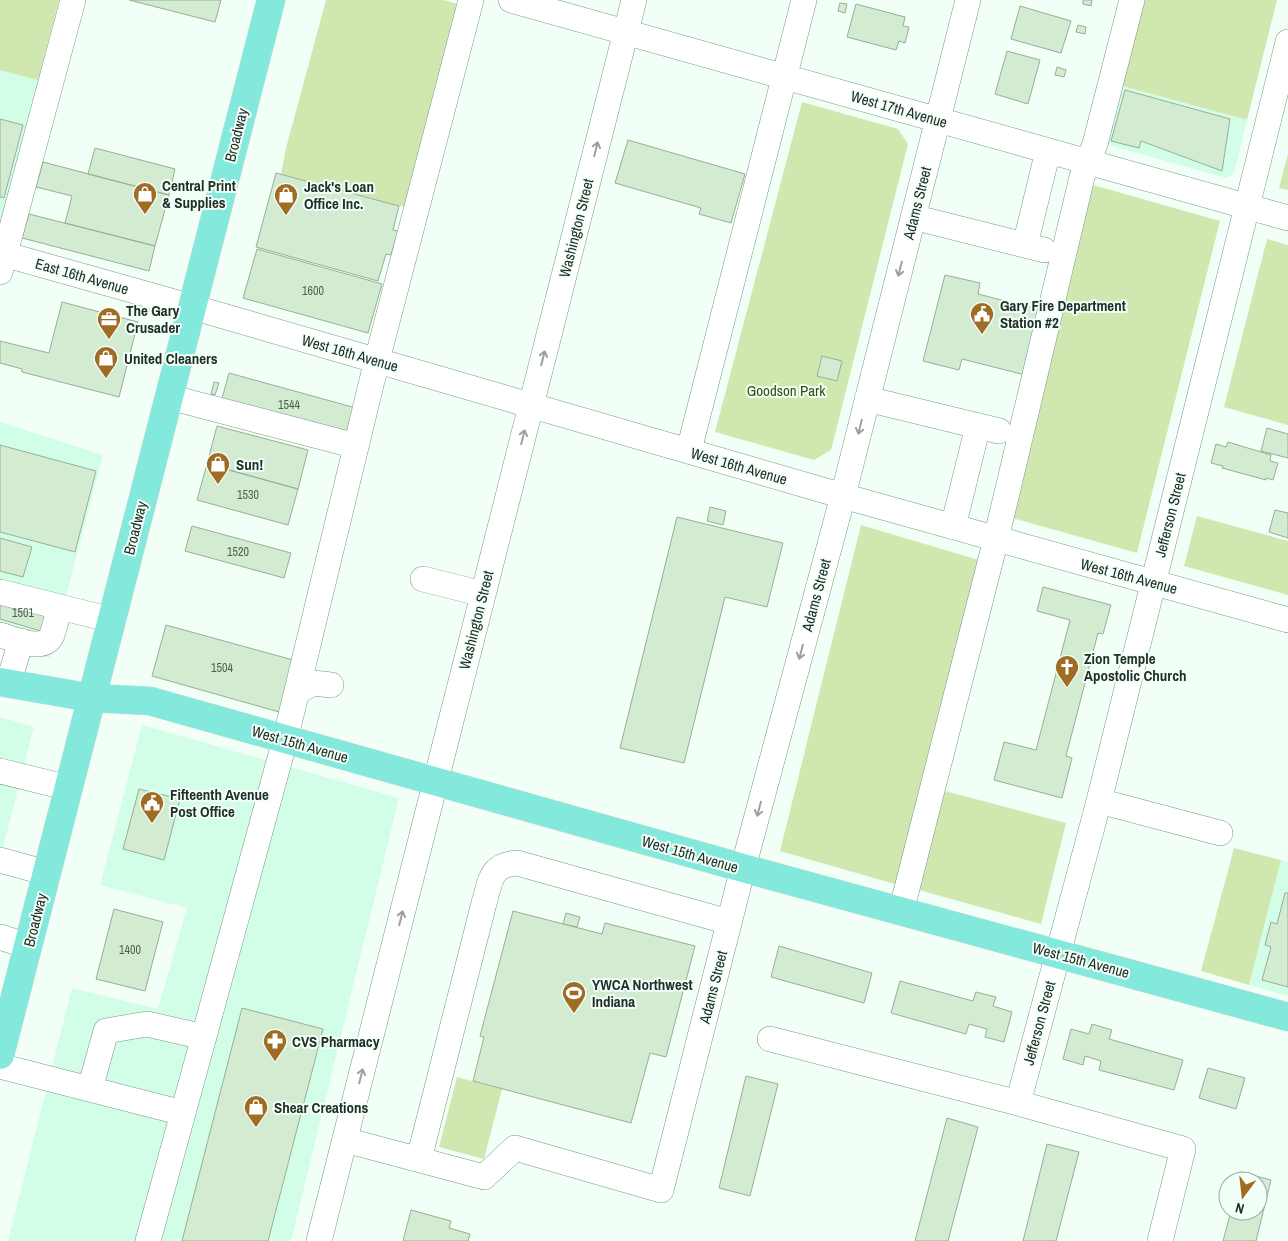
<svg xmlns="http://www.w3.org/2000/svg" width="1288" height="1241" font-family="'Archivo Narrow',sans-serif">
<rect width="100%" height="100%" fill="#f1fff7"/>
<path fill="#d2fee8" d="M0,0H59L0,225Z
M1119,85L1247,120L1234,173L1231,176L1226,178L1105,144Z
M0,422L103,455L50,658L0,645Z
M0,717L34,727L0,859Z
M142,725L399,798L291,1241H8L72,988L158,1009L187,908L100,885Z
M1281,860L1288,862V996L1249,985Z"/>
<path fill="#d0e8af" d="M0,0H59L38,80L0,70Z
M326,0H443L458,4L409,207L399,206L281,174L286,148Z
M1141,0H1277L1247,120L1119,85Z
M802,102L898,129L908,144L831,450L814,460L715,432Z
M1288,154V190L1279,188Z
M1093,185L1220,221L1137,553L1012,518Z
M1267,239L1288,245V425L1224,407Z
M1197,516L1288,541V595L1184,566Z
M861,525L982,561L898,885L780,851Z
M941,790L1066,823L1041,924L915,889Z
M1234,848L1281,860L1249,985L1201,971Z
M457,1077L502,1089L484,1159L439,1147Z"/>
<path fill="#d2ebd1" stroke="#97af96" d="M129,0H221L215,22Z
M1083,0H1092L1091,6L1083,4Z
M840,3L847,4L845,13L838,11Z
M856,4L905,17L903,26L909,27L905,43L899,41L896,50L847,37Z
M1020,6L1071,21L1061,53L1011,39Z
M1078,25L1086,27L1085,34L1076,32Z
M1007,51L1040,60L1028,104L995,94Z
M1057,67L1066,70L1064,77L1055,75Z
M1125,90L1230,119L1222,171L1141,141L1139,148L1111,141Z
M0,119L23,125L4,198L0,197Z
M628,140L745,174L731,223L699,214L701,208L615,183Z
M95,148L175,169L169,195L88,174Z
M43,162L169,195L155,246L65,223L72,196L36,187Z
M276,173L399,206L393,230L398,231L391,255L386,254L378,281L256,247Z
M29,214L155,246L149,271L22,238Z
M257,249L382,284L368,333L243,298Z
M945,275L980,283L978,294L1041,310L1025,375L962,359L959,370L923,361Z
M62,302L138,322L119,397L22,372V369L0,363V341L49,353Z
M822,356L842,361L837,381L817,376Z
M229,373L356,408L348,437L221,402Z
M214,382L219,383L215,395L211,394Z
M217,426L308,450L298,489L207,464Z
M1267,428L1288,434V458L1261,451Z
M1228,442L1271,455L1270,461L1278,463L1273,480L1266,478V480L1222,468L1223,466L1211,463L1216,444L1226,447Z
M0,445L96,471L75,552L0,532Z
M207,464L298,489L288,525L197,500Z
M710,507L726,511L723,525L707,521Z
M1275,510L1288,513V538L1269,532Z
M677,517L783,543L767,607L725,597L684,763L620,748Z
M192,526L291,553L284,578L185,551Z
M0,538L32,547L23,577L0,571Z
M1043,587L1111,605L1103,634L1098,633L1066,756L1072,758L1062,798L994,780L1004,742L1036,750L1070,620L1037,611Z
M0,593L48,606L41,631L0,619Z
M166,625L293,660L279,712L152,676Z
M139,789L180,799L164,860L123,849Z
M1285,893H1288V987L1262,980L1271,947L1265,945L1271,922L1277,924Z
M114,909L163,922L145,991L96,979Z
M513,911L602,934L605,923L695,946L666,1057L650,1053L631,1123L473,1081L484,1037L480,1036Z
M566,913L580,917L577,927L563,924Z
M779,946L872,973L864,1003L771,977Z
M900,981L973,1001L976,992L996,997L993,1006L1012,1012L1004,1042L985,1037L987,1029L969,1024L966,1034L891,1013Z
M242,1008L323,1029L268,1241H182Z
M1092,1024L1112,1030L1109,1039L1183,1060L1174,1090L1099,1070L1101,1061L1085,1056L1083,1065L1063,1059L1071,1029L1089,1034Z
M1208,1068L1245,1078L1236,1109L1199,1098Z
M746,1076L778,1084L750,1196L719,1188Z
M947,1118L978,1127L948,1241H915Z
M1047,1144L1079,1152L1056,1241H1023Z
M1240,1172L1271,1180L1256,1241H1223L1231,1211H1258V1181H1238Z
M411,1210L451,1221L449,1228L470,1234L468,1241H403Z"/>
<g fill="none" stroke-linecap="round" stroke-linejoin="round">
<g stroke="#789989" stroke-width="26">
<path id="minor" d="M511,0L1288,218
M913,217L1044,250
M1025,245L1048,151
M0,253L192,307L843,496L1288,620
M0,272L73,0
M169,397L356,446
M867,399L999,431
M689,450L804,0
M953,527L978,426
M423,579L483,594
M0,592L112,620
M0,635C14,639 44,653 52,635C55,626 57,616 60,607
M8,684L21,641
M297,692L313,683L331,685
M0,771L69,788
M1099,801L1220,833
M0,860L47,873
M901,912L996,539L1082,177L1095,144L1132,0
M0,937L28,946
M770,1039L1018,1103L1183,1149L1160,1241
M0,1066L183,1113
M90,1089L106,1031L147,1024L204,1037
M1018,1103L1099,801L1288,42
M345,1140L484,1177L515,1148L661,1190L743,868L843,496L968,0
M419,1159L484,903C491,880 490,865 517,863L729,922
M148,1241L285,740L377,360L471,0
M319,1241L634,0"/>
</g>
<g stroke="#d7dad8" stroke-width="29">
<path id="major" d="M0,682L92,698L150,701L743,868L1288,1017
M0,1055L271,0"/>
</g>
<use href="#minor" stroke="#fff" stroke-width="25"/>
<use href="#major" stroke="#83e9dc" stroke-width="28"/>
</g>
<defs><path id="oneway-shaft" d="M-6 0H5M1.5-3L5.5 0L1.5 3" fill="none" stroke-width="1.6" stroke-linecap="round" stroke-linejoin="round" transform="scale(1.25)"/></defs>
<g stroke="#9ca19f">
<use href="#oneway-shaft" transform="translate(596 149) rotate(-76)"/>
<use href="#oneway-shaft" transform="translate(900 269) rotate(104)"/>
<use href="#oneway-shaft" transform="translate(543 358) rotate(-76)"/>
<use href="#oneway-shaft" transform="translate(860 427) rotate(104)"/>
<use href="#oneway-shaft" transform="translate(523 437) rotate(-76)"/>
<use href="#oneway-shaft" transform="translate(801 652) rotate(105)"/>
<use href="#oneway-shaft" transform="translate(759 809) rotate(105)"/>
<use href="#oneway-shaft" transform="translate(401 918) rotate(-76)"/>
<use href="#oneway-shaft" transform="translate(361 1076) rotate(-76)"/>
</g>
<defs>
<g id="shop-pin" transform="scale(1.25)"><path d="M0 17L-7.5 6A9.5 9.5 0 1 1 7.5 6Z" fill="#9f6c23" stroke="#f1fff7"/><path d="M-5-2.5h2.3a2.7 3.5 0 0 1 5.4 0H5L5.5 6h-11ZM-1.5-2.5h3a1.5 2.3 0 0 0-3 0Z" fill="#fff"/></g>
<g id="civic-pin" transform="scale(1.25)"><path d="M0 17L-7.5 6A9.5 9.5 0 1 1 7.5 6Z" fill="#9f6c23" stroke="#f1fff7"/><path d="M-.6-6.5H3V-4.5H.6V-3L4-1V1h2V6H-6V1h2V-1L-.6-3ZM-1.2 2.5V6h2.4V2.5Z" fill="#fff"/></g>
<g id="office-pin" transform="scale(1.25)"><path d="M0 17L-7.5 6A9.5 9.5 0 1 1 7.5 6Z" fill="#9f6c23" stroke="#f1fff7"/><path d="M-6-3h4V-5.5h4V-3h4V5H-6ZM-1-4.5V-3h2v-1.5ZM-6 0V1H6V0Z" fill="#fff"/></g>
<g id="church-pin" transform="scale(1.25)"><path d="M0 17L-7.5 6A9.5 9.5 0 1 1 7.5 6Z" fill="#9f6c23" stroke="#f1fff7"/><path d="M-1.2-6h2.4v3.5h3.3v2.4h-3.3V6h-2.4V-.1h-3.3v-2.4h3.3Z" fill="#fff"/></g>
<g id="stadium-pin" transform="scale(1.25)"><path d="M0 17L-7.5 6A9.5 9.5 0 1 1 7.5 6Z" fill="#9f6c23" stroke="#f1fff7"/><path d="M0-5a6.5 5 0 1 0 0 10a6.5 5 0 1 0 0-10ZM-3.5-1.8h7v3.6h-7Z" fill="#fff"/></g>
<g id="pharmacy-pin" transform="scale(1.25)"><path d="M0 17L-7.5 6A9.5 9.5 0 1 1 7.5 6Z" fill="#9f6c23" stroke="#f1fff7"/><path d="M-2-6h4v4h4v4h-4v4h-4v-4h-4v-4h4Z" fill="#fff"/></g>
</defs>
<g fill-rule="evenodd">
<use href="#shop-pin" x="145" y="194"/>
<use href="#shop-pin" x="286" y="195"/>
<use href="#civic-pin" x="982" y="314"/>
<use href="#office-pin" x="109" y="319"/>
<use href="#shop-pin" x="106" y="358"/>
<use href="#shop-pin" x="218" y="464"/>
<use href="#church-pin" x="1067" y="667"/>
<use href="#civic-pin" x="152" y="803"/>
<use href="#stadium-pin" x="574" y="993"/>
<use href="#pharmacy-pin" x="275" y="1041"/>
<use href="#shop-pin" x="256" y="1107"/>
</g>
<g text-anchor="middle" dominant-baseline="central" stroke-width="4" stroke-linejoin="round" paint-order="stroke">
<g font-size="12" fill="#4e5e53">
<text x="313" y="291">1600</text>
<text x="289" y="405">1544</text>
<text x="248" y="495">1530</text>
<text x="238" y="552">1520</text>
<text x="23" y="613">1501</text>
<text x="222" y="668">1504</text>
<text x="130" y="950">1400</text>
</g>
<g font-size="15" fill="#222f29" stroke="#f1fff7">
<text transform="translate(899 109) rotate(16)">West 17th Avenue</text>
<text transform="translate(236 135) rotate(-76)">Broadway</text>
<text transform="translate(917 203) rotate(-76)">Adams Street</text>
<text transform="translate(576 228) rotate(-76)">Washington Street</text>
<text transform="translate(82 276) rotate(16)">East 16th Avenue</text>
<text transform="translate(350 353) rotate(16)">West 16th Avenue</text>
<text transform="translate(739 466) rotate(16)">West 16th Avenue</text>
<text transform="translate(1170 515) rotate(-76)">Jefferson Street</text>
<text transform="translate(135 528) rotate(-76)">Broadway</text>
<text transform="translate(1129 576) rotate(15)">West 16th Avenue</text>
<text transform="translate(816 595) rotate(-75)">Adams Street</text>
<text transform="translate(476 620) rotate(-76)">Washington Street</text>
<text transform="translate(300 744) rotate(16)">West 15th Avenue</text>
<text transform="translate(690 854) rotate(16)">West 15th Avenue</text>
<text transform="translate(35 920) rotate(-76)">Broadway</text>
<text transform="translate(1081 960) rotate(15)">West 15th Avenue</text>
<text transform="translate(713 987) rotate(-76)">Adams Street</text>
<text transform="translate(1039 1023) rotate(-75)">Jefferson Street</text>
</g>
<g font-size="15" font-weight="bold" fill="#222f29" stroke="#f1fff7" text-anchor="start">
<text x="162" y="185">Central Print<tspan x="162" dy="17">&amp; Supplies</tspan></text>
<text x="304" y="186">Jack's Loan<tspan x="304" dy="17">Office Inc.</tspan></text>
<text x="1000" y="305">Gary Fire Department<tspan x="1000" dy="17">Station #2</tspan></text>
<text x="126" y="310">The Gary<tspan x="126" dy="17">Crusader</tspan></text>
<text x="124" y="358">United Cleaners</text>
<text x="236" y="464">Sun!</text>
<text x="1084" y="658">Zion Temple<tspan x="1084" dy="17">Apostolic Church</tspan></text>
<text x="170" y="794">Fifteenth Avenue<tspan x="170" dy="17">Post Office</tspan></text>
<text x="592" y="984">YWCA Northwest<tspan x="592" dy="17">Indiana</tspan></text>
<text x="292" y="1041">CVS Pharmacy</text>
<text x="274" y="1107">Shear Creations</text>
</g>
<g font-size="15" fill="#384e0b" stroke="#f1fff7">
<text x="786" y="390">Goodson Park</text>
</g>
</g>
<g transform="translate(1243 1196) rotate(195)"><circle r="24" fill="#f1fff7" stroke="#9eaca5"/>
<path d="M0-4L9 19L0 12L-9 19Z" fill="#9f6c23"/>
<text y="-8" font-size="14" font-weight="bold" text-anchor="middle" fill="#222f29">N</text>
</g>
</svg>
